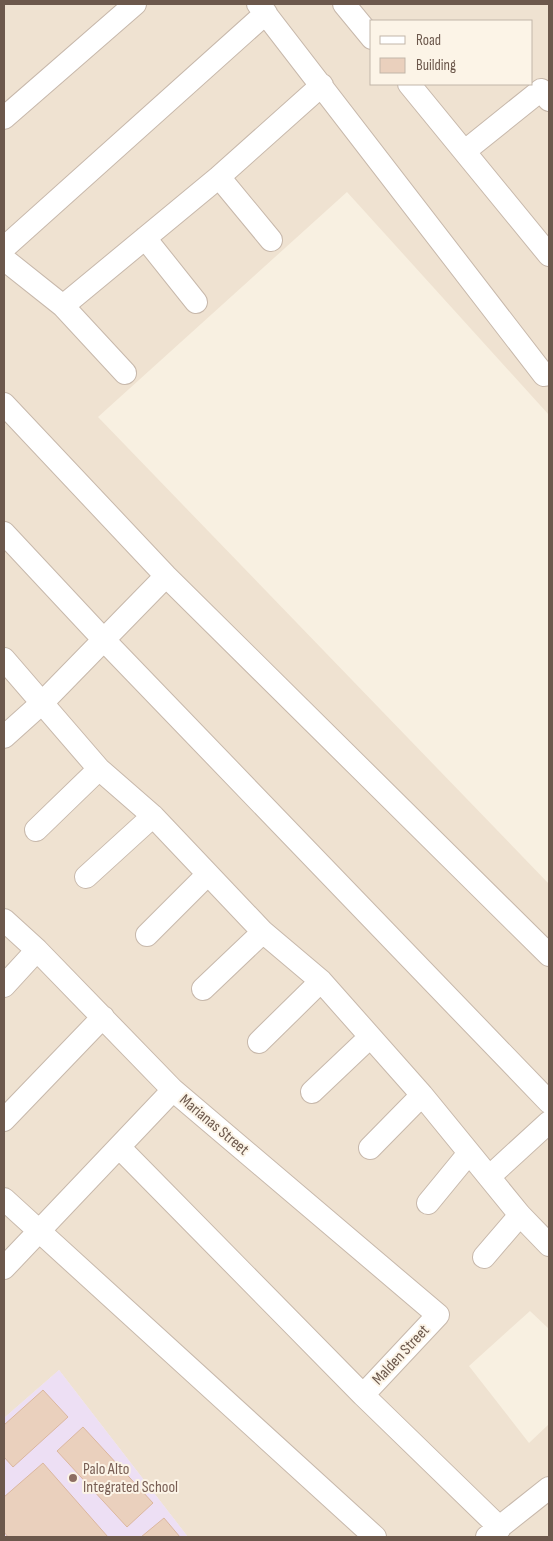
<svg xmlns="http://www.w3.org/2000/svg" width="553" height="1541" font-family="'Sofia Sans Condensed',sans-serif">
<rect width="100%" height="100%" fill="#f8f0e1"/>
<path fill="#efe2d1" fill-rule="evenodd" d="M4,4H549V415L347,192L98,417L549,884V1329L530,1311L469,1366L529,1443L549,1424V1537H188L59,1370L4,1418ZM372,21H532V84H372Z"/>
<path fill="#eddff4" d="M59,1370L188,1537H4V1418Z"/>
<path fill="#ead0bd" stroke="#dbb79f" d="M43,1390L68,1417L13,1467L4,1457V1425Z
M83,1427L153,1503L127,1527L57,1451Z
M43,1463L108,1537H8L4,1532V1497Z
M164,1518L180,1537H141Z"/>
<g fill="none" stroke-linecap="round" stroke-linejoin="round">
<g stroke="#c7b8ab" stroke-width="24">
<path id="minor" d="M258,4L544,375
M344,4L372,38
M409,84L549,255
M4,118L135,4
M465,151L541,90L549,100
M219,177L271,240
M145,238L196,302
M4,248L266,13
M4,259L63,306L125,373
M63,306L219,177L322,85
M4,404L166,576L549,955
M4,533L104,640L549,1102
M4,659L99,769L153,816L263,932L321,981L422,1095L520,1215L549,1245
M4,737L43,702L166,576
M36,830L99,769
M86,877L153,816
M4,920L37,950L173,1090L438,1315L363,1395
M147,935L208,874
M4,986L37,950
M203,989L263,932
M259,1042L321,981
M312,1092L370,1037
M4,1120L103,1017
M120,1148L363,1395L500,1528
M370,1148L422,1095
M489,1177L549,1122
M4,1199L375,1537
M428,1203L469,1153
M484,1257L520,1215
M4,1268L173,1090
M487,1537L549,1488"/>
</g>
<use href="#minor" stroke="#fff" stroke-width="22"/>
</g>
<circle fill="#8d6e63" stroke="#fcf4e7" stroke-width="2" cx="73" cy="1478" r="5"/>
<g text-anchor="middle" dominant-baseline="central" stroke-width="4" stroke-linejoin="round" paint-order="stroke">
<g font-size="16" fill="#6c584c" stroke="#fcf4e7">
<text transform="translate(214 1125) rotate(40)">Marianas Street</text>
<text transform="translate(401 1355) rotate(-47)">Malden Street</text>
</g>
<g font-size="16" fill="#785e54" stroke="#fcf4e7" text-anchor="start">
<text x="83" y="1469">Palo Alto<tspan x="83" dy="18">Integrated School</tspan></text>
</g>
</g>
<rect width="553" height="1541" fill="none" stroke="#6c584c" stroke-width="10"/>
<rect x="370" y="20" width="162" height="65" fill="#fcf4e7" stroke="#c2b6a9"/>
<rect x="380" y="36" width="25" height="8" fill="#ffffff" stroke="#c2b6a9"/>
<text x="416" y="45" font-size="15" fill="#6c584c">Road</text>
<rect x="380" y="58" width="25" height="15" fill="#ead0bd" stroke="#c2b6a9"/>
<text x="416" y="70" font-size="15" fill="#6c584c">Building</text>
</svg>
